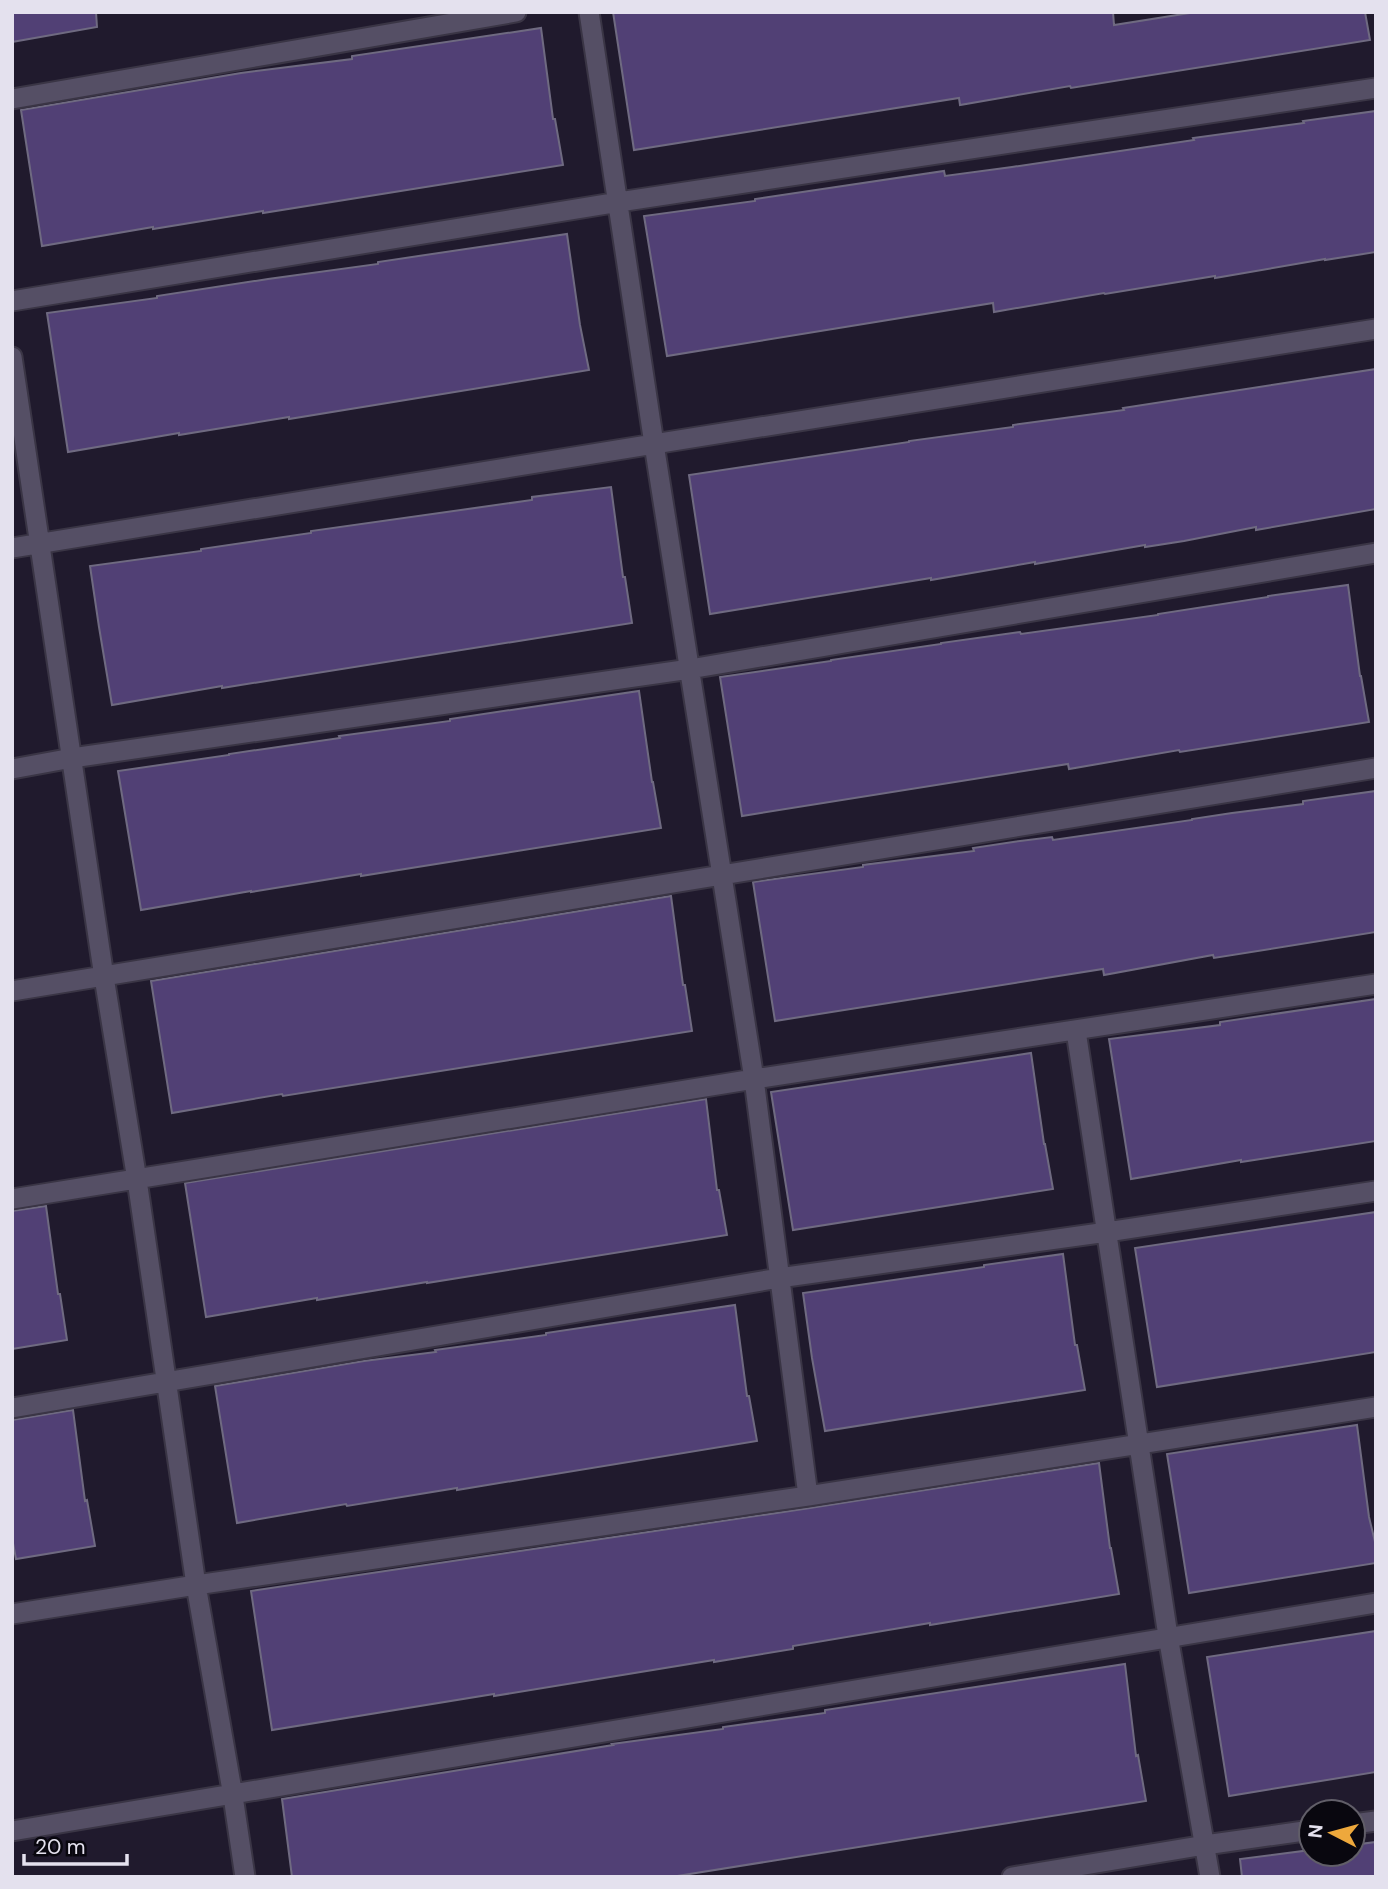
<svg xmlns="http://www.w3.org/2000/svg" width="1388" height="1889" font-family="'DM Sans',sans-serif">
<rect width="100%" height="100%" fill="#201a2d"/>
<path fill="#514075" stroke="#6f6a81" stroke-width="2" d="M12,12H96L97,27L12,42Z
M613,12H1113L1114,25L1196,12H1365L1370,40L1071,88L1070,86L960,105L959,98L634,150Z
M541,28L553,119H555L563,165L263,213V211L153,229V227L42,246L21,110L241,73L352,59V56Z
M1376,111V252L1325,260V259L1215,278V276L1105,294L1104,293L994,312L993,303L667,356L644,216L755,201V199L944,171L945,176L1012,167L1194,140L1193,138L1304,123L1303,121Z
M567,234L580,325L589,370L289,419V417L179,435V433L68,452L47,313L157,298V296L268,279L378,264V262Z
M1376,369V509L1256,530V527L1184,541L1145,547V545L1035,564V562L931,580V578L710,614L689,475L909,442V441L1013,427V425L1124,410L1123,408Z
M611,487L623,577H625L632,623L222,688V686L112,705L99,627L90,566L201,551V549L311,533V531L532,500V497Z
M1348,585L1360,676H1361L1369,722L1180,752L1179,750L1069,769L1068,764L742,816L720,677L831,661V660L941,644V643L1020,632L1021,634L1158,615V614L1268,597V596Z
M639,691L652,782H653L661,828L361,876V874L251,892V891L141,910L118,771L229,755V754L340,738L339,736L450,721V719Z
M1376,791V932L1214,958L1213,955L1104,975L1103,969L775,1021L753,882L863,867V865L974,851L973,848L1013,842L1052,837L1053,840L1192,820V819L1232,813L1303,804V801Z
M671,896L683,985H685L692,1031L283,1096L282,1094L172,1113L151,981Z
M1376,999V1141L1241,1162V1160L1131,1179L1109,1039L1220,1025V1022Z
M1031,1053L1044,1144H1045L1053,1189L793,1230L771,1092Z
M706,1099L717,1190H719L727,1235L427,1283V1282L317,1300V1298L206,1317L185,1183Z
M46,1206L58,1294H60L67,1340L12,1349V1211Z
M1376,1212V1352L1157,1387L1135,1248Z
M1063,1254L1075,1345H1077L1085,1390L825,1431L812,1358L803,1293L984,1267V1265Z
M735,1305L747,1396H749L757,1441L457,1490V1488L347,1506L346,1504L237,1523L215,1386L364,1361L436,1352L435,1350L546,1335V1333Z
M73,1410L85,1501L87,1500L95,1546L16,1559L12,1538V1420Z
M1357,1425L1369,1517L1376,1546V1563L1189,1593L1167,1454Z
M1099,1463L1110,1548H1111L1119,1594L930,1625V1623L793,1646V1649L714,1662V1660L494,1696V1694L272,1730L251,1591L810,1508Z
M1376,1631V1772L1229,1796L1207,1657Z
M1125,1664L1136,1756L1138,1755L1146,1801L671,1877H292L282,1799L613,1745L612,1744L723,1729V1727L825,1713V1710Z
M1376,1842V1877H1242L1240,1859L1311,1850V1854H1353V1845Z"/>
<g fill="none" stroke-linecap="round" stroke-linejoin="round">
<g stroke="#3a3545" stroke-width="23">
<path id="minor" d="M589,12L654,444L754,1079L808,1496
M12,99L516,12
M12,301L619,202L1376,88
M12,357L104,977L137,1180L196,1585L233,1796L245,1877
M12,548L654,444L1376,329
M12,769L72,758L690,669L1376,553
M12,991L1376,768
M1076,1031L1168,1636L1210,1877
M12,1199L754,1079L1376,984
M12,1408L779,1278L1107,1232L1376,1191
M12,1614L196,1585L808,1496L1376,1407
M1353,1824L1376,1821
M12,1831C467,1759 921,1675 1376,1603
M1012,1877L1205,1845L1311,1830"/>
</g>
<use href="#minor" stroke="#554f65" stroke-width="19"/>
</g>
<rect width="1388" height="1889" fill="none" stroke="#e4e1ee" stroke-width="28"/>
<g transform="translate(1332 1833) rotate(276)"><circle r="33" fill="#09070f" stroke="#615e68" stroke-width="2"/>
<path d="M0-5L12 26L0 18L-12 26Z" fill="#eea83c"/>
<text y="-10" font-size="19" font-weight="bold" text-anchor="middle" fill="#e4e1ee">N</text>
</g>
<path d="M24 1854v10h103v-10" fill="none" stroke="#e4e1ee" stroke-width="3.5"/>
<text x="35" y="1854" font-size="21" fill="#e4e1ee" stroke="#09070f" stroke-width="5" paint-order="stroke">20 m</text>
</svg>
